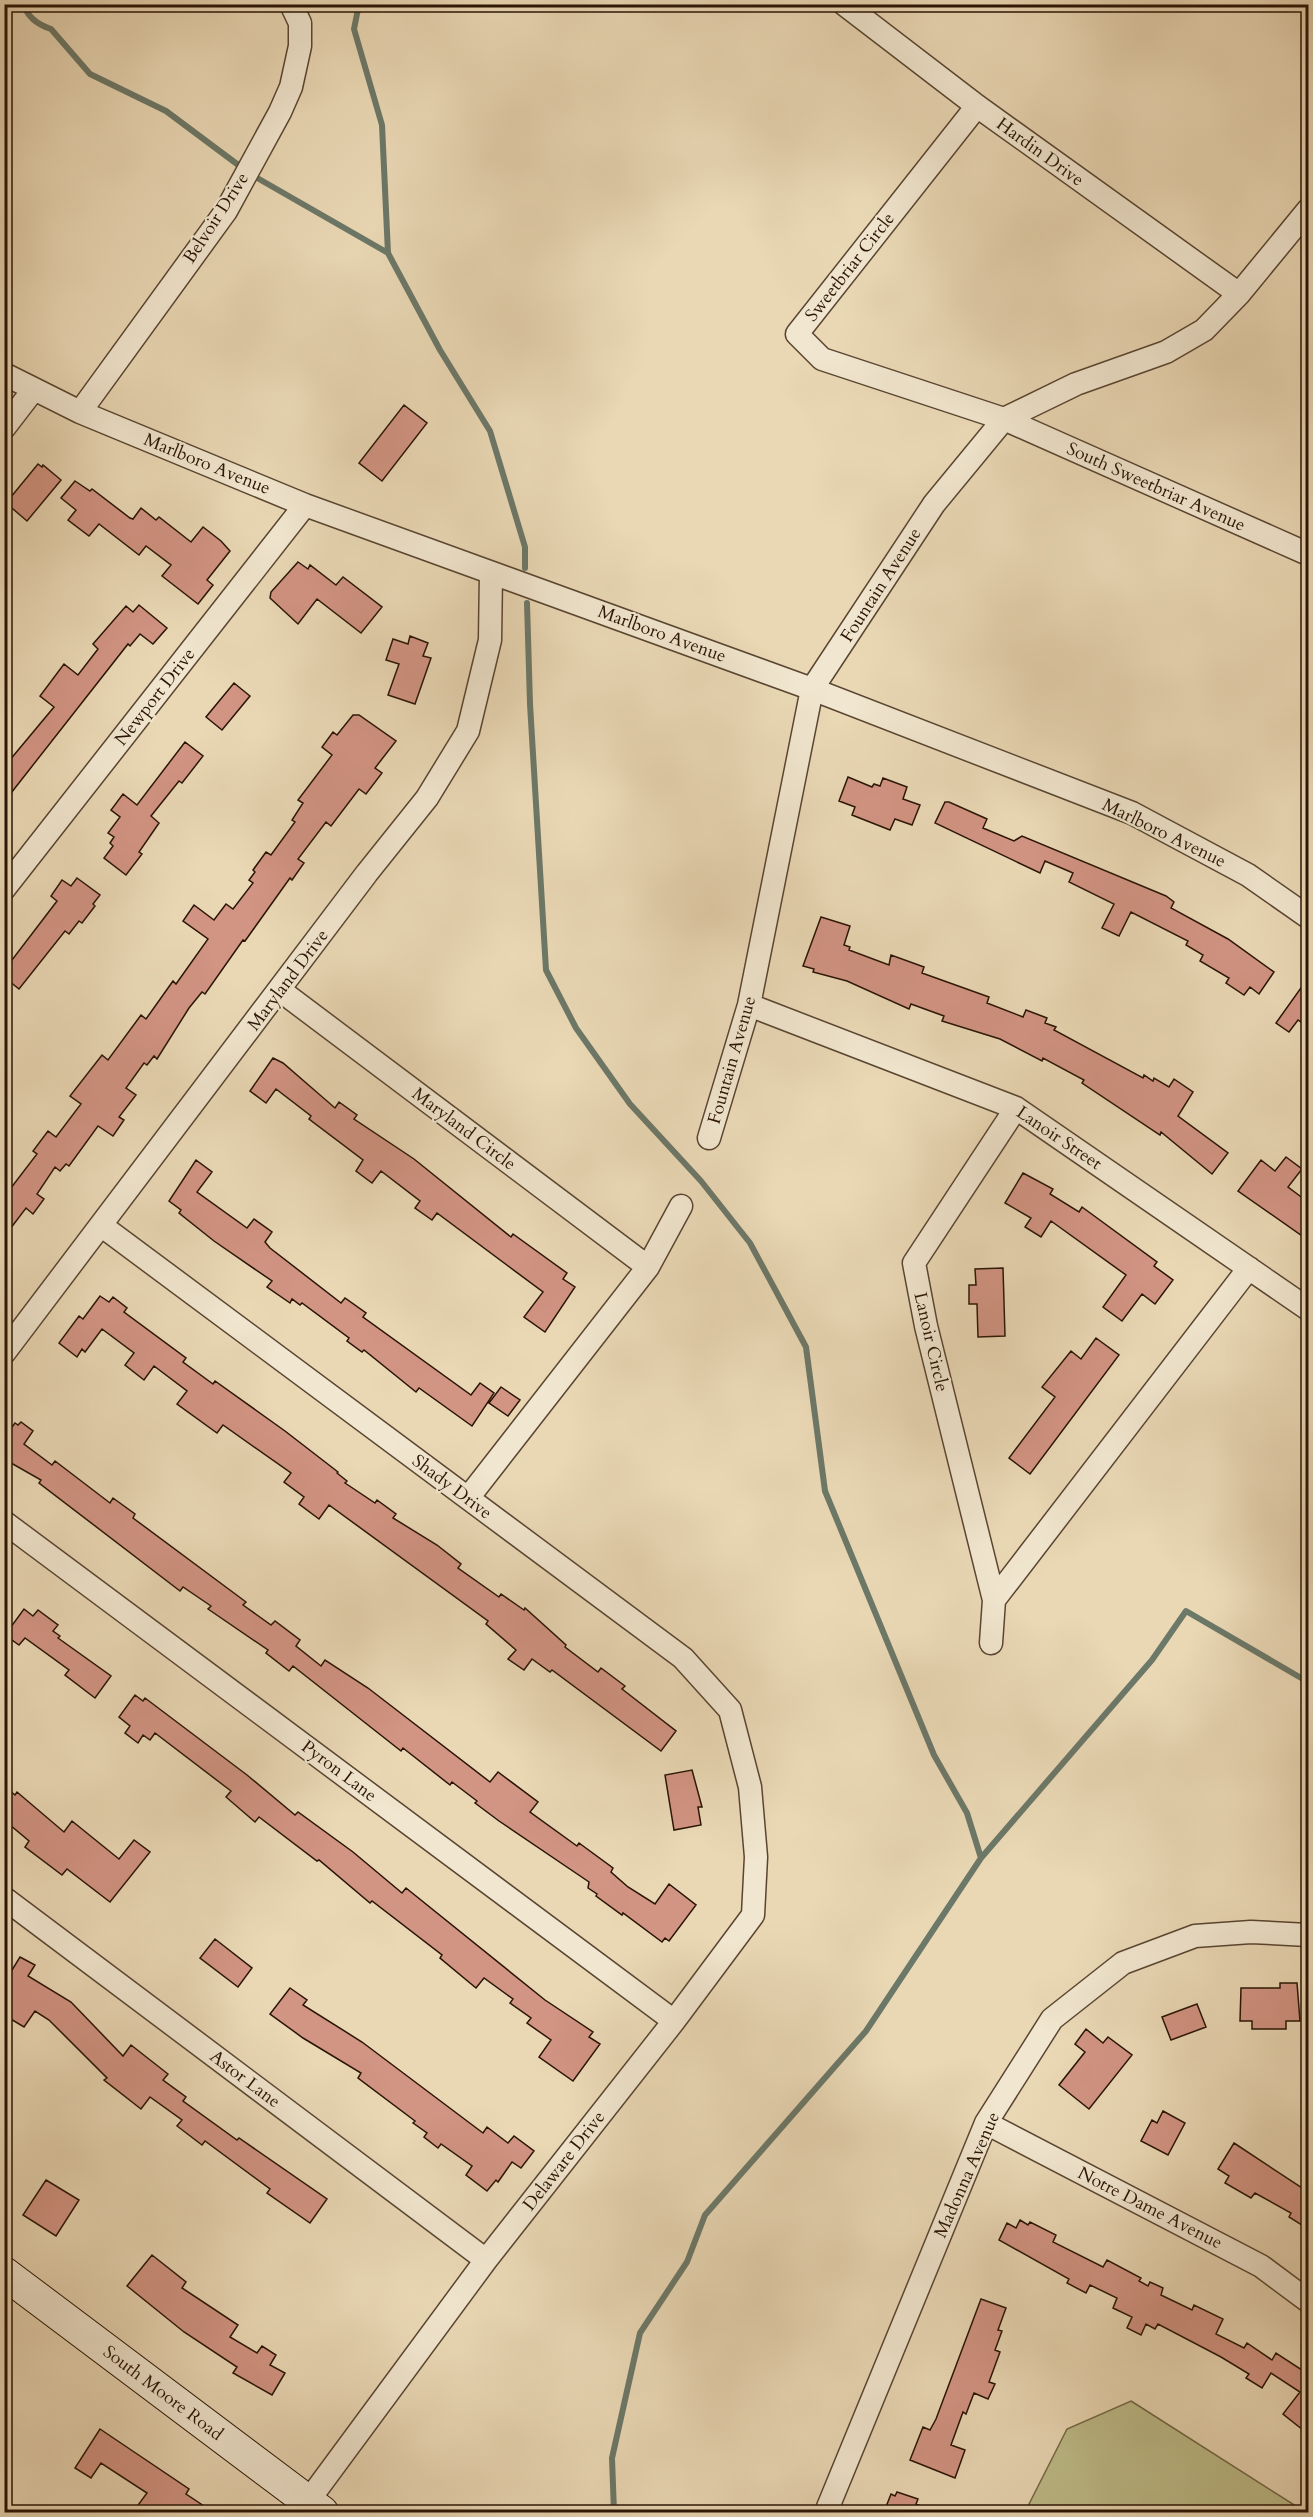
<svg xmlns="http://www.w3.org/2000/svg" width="1313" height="2517" font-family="Cardo,serif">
<rect width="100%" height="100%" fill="#ead8b5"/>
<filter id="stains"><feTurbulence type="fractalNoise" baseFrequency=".00333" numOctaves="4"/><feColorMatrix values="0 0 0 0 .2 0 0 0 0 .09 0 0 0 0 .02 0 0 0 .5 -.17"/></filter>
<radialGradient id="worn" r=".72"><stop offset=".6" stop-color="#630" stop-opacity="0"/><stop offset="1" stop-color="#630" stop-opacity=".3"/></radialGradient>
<path fill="#bdbc89" stroke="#736847" stroke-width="1.5" d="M1131,2401L1299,2508L1305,2512H1025L1067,2429Z"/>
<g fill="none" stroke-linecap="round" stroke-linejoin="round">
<path stroke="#6c7868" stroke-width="6" d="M24,4C27,17 39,25 51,29L90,74L166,111L241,167
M359,4L354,29L382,125L388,253L440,350L490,431L525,547V568
M259,179L388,253
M527,603L530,704L546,970L576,1028L630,1104L701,1181L750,1243L806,1347L825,1491L934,1755L967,1813L981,1858
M614,2512L612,2458L640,2333L687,2262L705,2215L866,2031L981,1858L1152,1660L1186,1611L1308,1682"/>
</g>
<path fill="#d29483" stroke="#291405" stroke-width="1.5" d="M404,405L427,423L382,481L359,463Z
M38,464L42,467L43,465L61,480L27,521L6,503Z
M75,481L90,491L92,489L130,518L133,519L141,508L156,520L159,517L191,542L203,527L221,541L230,551L207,580L213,585L198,604L162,576L171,565L146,546L139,555L99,524L89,536L68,520L76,510L61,498Z
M298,562L308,569L310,565L336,585L343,577L382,607L361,633L317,599L298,624L270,598L271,592Z
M139,605L167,628L153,644L140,634L130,646L128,644L4,802V767L54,707L40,696L64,664L78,675L98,649L93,644L126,606L133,612Z
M410,636L428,643L423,656L431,658L415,704L388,695L399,664L386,660L393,639L408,644Z
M234,683L250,696L222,730L206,717Z
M353,715H359L396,741L375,768L382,773L366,794L359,789L331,826L326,822L298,859L304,863L292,880L290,878L245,941L243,940L205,994L202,992L189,1008L157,1059L154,1056L147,1065L144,1063L126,1088L136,1095L119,1117L124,1120L113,1136L98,1126L69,1166L66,1164L60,1171L55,1167L37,1194L44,1199L33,1214L26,1208L4,1237V1197L37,1154L33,1151L48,1131L56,1137L81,1104L70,1096L102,1055L108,1060L141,1015L146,1019L173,981L176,984L208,939L183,921L194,905L214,920L226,904L233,909L253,883L249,880L255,872L253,870L266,852L271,855L295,822L292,820L303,803L298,800L332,755L322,747L333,732L337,735Z
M185,742L203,756L182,783L179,781L151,816L159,823L139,852L142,854L126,875L104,858L113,846L110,843L114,837L108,833L120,817L111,810L123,794L137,805Z
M848,777L872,787L874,784L880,786L883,778L907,787L903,799L920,805L912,825L895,819L890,830L852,815L855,807L839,801Z
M945,802H949L987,819L983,828L1014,841L1022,836L1166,896L1174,902L1171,908L1228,939L1274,972L1259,994L1250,987L1244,995L1226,983L1229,978L1200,961L1203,955L1186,945L1188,941L1131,912L1119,936L1102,928L1114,904L1069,882L1073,873L1045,861L1040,873L935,823Z
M77,878L100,895L93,904L95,906L82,923L79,921L69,934L65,931L19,989L4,977V954L12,960L57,901L51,896L62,880L71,886Z
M821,917L850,926L844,945L850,947L849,950L889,965L891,955L924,967L922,973L989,997L987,1003L1023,1017L1026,1010L1047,1018L1045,1023L1056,1027L1054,1030L1143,1078L1144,1075L1153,1081L1154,1078L1169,1087L1174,1079L1193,1092L1178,1116L1228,1153L1212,1174L1161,1132L1160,1135L1082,1083L1084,1080L1043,1058L1042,1061L1000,1039L942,1021L944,1016L911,1004L909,1009L847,981L813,972L814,969L803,966Z
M1308,978V1027L1298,1020L1289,1032L1276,1023Z
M273,1058L283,1063L335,1108L339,1102L357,1115L354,1119L414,1159L511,1237L513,1234L567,1273L563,1279L575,1287L545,1332L524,1317L543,1292L437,1213L432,1220L415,1208L420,1201L381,1171L372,1183L356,1171L363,1160L309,1119L311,1116L276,1089L266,1103L250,1091Z
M1286,1157L1302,1169L1288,1187L1308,1202V1240L1238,1191L1261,1160L1275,1171Z
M196,1160L212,1172L197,1192L247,1228L254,1219L272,1232L265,1242L270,1248L341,1303L345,1298L366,1313L363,1317L471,1395L480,1383L494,1393L472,1426L419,1388L416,1392L364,1350L362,1352L347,1341L349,1338L302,1303L300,1305L292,1299L290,1303L267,1287L272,1281L214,1241L179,1213L181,1210L169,1201Z
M1023,1173L1053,1189L1050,1194L1079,1212L1082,1207L1157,1262L1154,1266L1173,1280L1155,1304L1142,1294L1122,1321L1103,1307L1126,1275L1051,1221L1041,1237L1025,1227L1031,1218L1005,1203Z
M1003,1268L1005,1336L978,1337L977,1304H969V1285H976L975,1269Z
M100,1296L109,1302L113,1297L127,1308L124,1312L186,1358L183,1362L213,1384L215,1381L285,1431L338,1472L337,1473L347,1481L345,1483L375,1503L377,1500L396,1514L393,1518L437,1545L461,1564L458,1568L499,1597L501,1594L524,1610L525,1608L566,1645L565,1647L598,1672L601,1668L625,1686L622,1689L676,1731L661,1751L552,1670L550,1672L532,1659L524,1670L508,1659L516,1650L486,1624L488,1621L329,1505L319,1519L299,1504L304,1497L284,1482L291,1473L223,1425L217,1433L177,1404L187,1391L154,1366L144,1380L125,1365L134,1353L102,1329L85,1352L82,1349L77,1357L59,1343L79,1316L83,1319Z
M1096,1338L1119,1355L1030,1474L1009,1458L1055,1397L1042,1387L1071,1351L1081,1359Z
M501,1387L520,1400L508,1416L489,1403Z
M4,1422L12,1427L15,1423L18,1425L21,1422L33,1431L24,1444L52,1465L55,1461L110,1503L113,1498L135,1514L133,1518L246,1602L243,1605L271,1625L275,1621L300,1640L296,1646L321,1666L325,1660L368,1688L490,1782L498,1772L538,1802L530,1812L577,1846L579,1843L613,1868L611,1872L628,1887L655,1904L669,1884L696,1905L669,1941L665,1938L662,1942L623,1913L622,1915L596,1896L597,1894L588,1888L589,1882L499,1821L475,1803L477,1801L452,1782L450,1785L403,1748L401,1751L293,1666L289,1671L266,1653L268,1650L208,1609L211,1606L183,1587L180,1591L39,1483L41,1480L4,1459Z
M24,1609L33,1616L38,1610L58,1625L53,1631L60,1636L58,1638L111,1676L95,1698L65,1675L69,1670L25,1638L19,1645L5,1635Z
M135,1695L143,1701L145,1698L247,1775L295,1815L298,1812L353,1852L402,1893L406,1888L545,2000L593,2032L589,2037L600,2044L573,2081L539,2057L551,2040L527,2023L531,2018L510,2003L513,1999L484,1978L476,1988L440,1958L442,1955L372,1901L370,1903L319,1860L317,1861L259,1817L255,1822L226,1797L231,1791L155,1733L150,1740L143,1735L138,1743L125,1733L130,1726L119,1717Z
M692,1770L702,1807H698L701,1825L674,1830L665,1775Z
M4,1786L15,1795L17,1792L64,1832L72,1821L119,1859L134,1840L150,1852L110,1902L67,1869L62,1875L25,1847L29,1841L4,1820Z
M215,1939L252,1968L238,1987L200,1958Z
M20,1957L35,1965L28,1976L71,2002L123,2056L131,2045L168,2074L163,2080L186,2097L183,2101L237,2140L239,2138L327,2199L310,2223L267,2193L270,2189L205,2141L202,2145L177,2126L182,2120L150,2097L141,2109L104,2080L107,2078L49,2020L35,2011L24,2027L4,2015V1983Z
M1280,1983H1297L1300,2021H1286V2029H1252V2021H1240L1241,1988H1280Z
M290,1988L307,2000L303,2005L362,2042L483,2133L487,2127L508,2143L514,2136L534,2151L521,2168L512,2162L498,2182L496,2180L487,2191L466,2175L472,2166L441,2144L438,2148L424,2137L427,2133L413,2123L415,2121L358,2078L361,2073L303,2038L270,2014Z
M1197,2004L1206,2027L1171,2040L1162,2017Z
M1086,2029L1103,2043L1108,2037L1132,2055L1089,2109L1059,2085L1085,2052L1075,2044Z
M1163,2111L1185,2123L1168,2155L1141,2141L1152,2120L1157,2123Z
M1234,2143L1305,2190L1308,2184V2229L1289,2217L1291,2213L1255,2193L1251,2198L1225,2183L1229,2176L1218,2169Z
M46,2180L79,2200L56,2236L23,2215Z
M1020,2220L1028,2225L1030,2222L1056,2235L1053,2242L1103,2267L1107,2260L1141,2278L1139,2281L1148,2286L1150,2282L1163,2288L1161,2295L1192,2310L1194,2305L1223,2319L1216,2334L1244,2348L1247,2343L1272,2360L1276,2353L1308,2374V2434L1283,2414L1300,2392L1271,2373L1262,2388L1246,2378L1249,2374L1221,2357L1158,2324L1155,2329L1146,2324L1141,2335L1127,2328L1132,2317L1113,2308L1117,2298L1090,2285L1086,2293L1067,2283L1069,2279L999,2240L1007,2223L1016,2228Z
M152,2255L186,2282L182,2288L238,2325L230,2337L257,2353L262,2346L276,2355L270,2365L285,2373L272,2395L233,2373L237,2367L184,2332L127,2286Z
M981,2299L1006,2308L998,2330L1002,2331L995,2350L1000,2352L989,2382L995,2384L988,2399L974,2393L966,2414L963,2412L951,2445L965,2450L955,2478L910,2460L923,2427L930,2430L936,2419Z
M100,2429L189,2489L186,2494L213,2512H133L147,2493L101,2463L91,2478L75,2468Z
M897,2492L918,2499L916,2504L936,2512H884L891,2494L895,2496Z"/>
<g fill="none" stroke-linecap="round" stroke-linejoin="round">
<g stroke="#594531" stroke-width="25">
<path id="minor" d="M844,4L977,106L1239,294
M977,106L797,334L822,359L1004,419L1308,554
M4,374L80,412L305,505L812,689L1132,813L1248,875L1308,917
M80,412L226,211L280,112L291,87L300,46V23L291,4
M4,428L34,389
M4,889L305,505
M281,991L648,1267
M749,1005L1016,1108L1308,1309
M709,1138L749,1005L812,689L934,504L1004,419L1076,384L1166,352L1204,330L1239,294L1308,210
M102,1226L683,1658L730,1710L750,1787L756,1857L753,1915L674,2021L486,2260L300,2512
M4,1353L367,873L427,798L468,731L490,640L491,573
M468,1498L648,1267L681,1206
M4,1522L674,2021
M994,1600L926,1326L914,1263L1016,1108
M991,1643L994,1600L1249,1268
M4,1898L486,2260
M986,2123L1261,2266L1308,2301
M826,2512L986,2123L1052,2019L1123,1963L1195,1936L1251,1932L1308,1935"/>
</g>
<g stroke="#291405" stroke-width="34">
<path id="secondary" d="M4,2273L322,2512"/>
</g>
<use href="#minor" stroke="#f1e6cf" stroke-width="22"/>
<use href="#secondary" stroke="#f1e6cf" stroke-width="32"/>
</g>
<g text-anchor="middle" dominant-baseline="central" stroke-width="4.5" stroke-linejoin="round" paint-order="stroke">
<g font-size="18" fill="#291405" stroke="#f1e6cf">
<text transform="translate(1040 152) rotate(36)">Hardin Drive</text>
<text transform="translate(216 218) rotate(-57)">Belvoir Drive</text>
<text transform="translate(850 267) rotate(-52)">Sweetbriar Circle</text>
<text transform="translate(207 464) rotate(22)">Marlboro Avenue</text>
<text transform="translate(1156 487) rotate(24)">South Sweetbriar Avenue</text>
<text transform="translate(881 585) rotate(-57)">Fountain Avenue</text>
<text transform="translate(662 634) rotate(20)">Marlboro Avenue</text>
<text transform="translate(155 697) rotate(-52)">Newport Drive</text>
<text transform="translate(1164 833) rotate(26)">Marlboro Avenue</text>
<text transform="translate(288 980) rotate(-53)">Maryland Drive</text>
<text transform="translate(732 1060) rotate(-74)">Fountain Avenue</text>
<text transform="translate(464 1129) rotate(37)">Maryland Circle</text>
<text transform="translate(1059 1138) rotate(34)">Lanoir Street</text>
<text transform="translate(931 1342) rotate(77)">Lanoir Circle</text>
<text transform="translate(452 1487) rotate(37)">Shady Drive</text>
<text transform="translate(339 1771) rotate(37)">Pyron Lane</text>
<text transform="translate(245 2079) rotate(37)">Astor Lane</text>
<text transform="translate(564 2161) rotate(-52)">Delaware Drive</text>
<text transform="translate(967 2175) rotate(-66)">Madonna Avenue</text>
<text transform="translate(1150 2208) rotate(27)">Notre Dame Avenue</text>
<text transform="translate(163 2393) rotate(37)">South Moore Road</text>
</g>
</g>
<rect width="1313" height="2517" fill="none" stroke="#ead8b5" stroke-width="24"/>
<rect x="6" y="6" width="1301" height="2505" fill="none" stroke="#291405" stroke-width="3"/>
<rect x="12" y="12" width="1289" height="2493" fill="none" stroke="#291405" stroke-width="1.5"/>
<rect width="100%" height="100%" filter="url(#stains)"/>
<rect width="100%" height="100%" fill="url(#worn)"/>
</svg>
